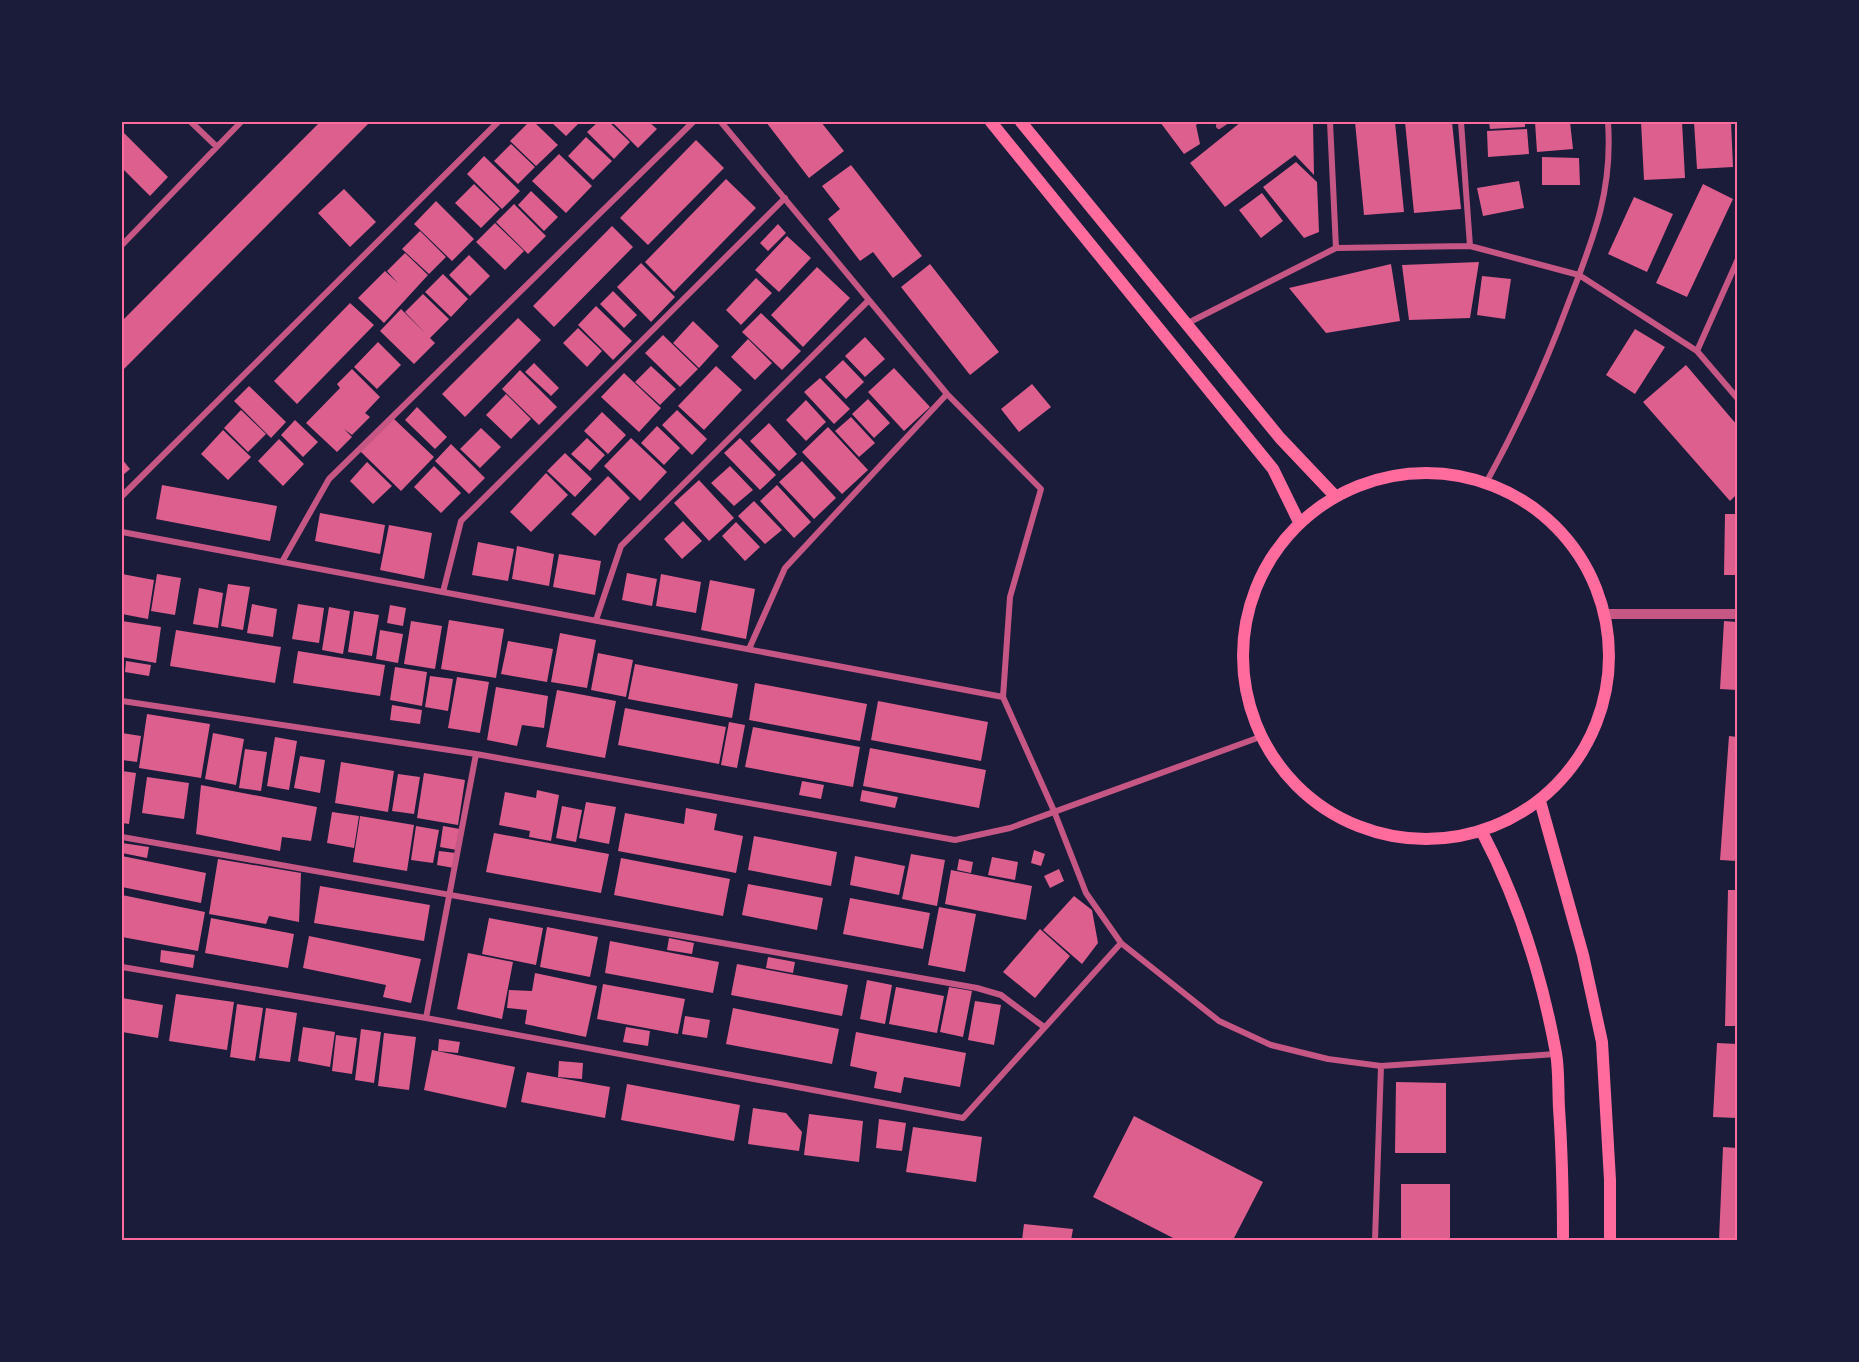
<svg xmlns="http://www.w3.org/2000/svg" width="1859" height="1362" font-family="'Roboto Condensed',sans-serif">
<rect width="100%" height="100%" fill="#1b1b3a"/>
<path fill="#dd5f8e" d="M320,122H370L122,371V321Z
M529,122H534L558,145L536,166L510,141Z
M551,122H580L566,136Z
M598,122H609L630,142L614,159L587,132Z
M612,122H649L657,129L638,148Z
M766,122H821L844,151L809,178Z
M1160,122H1200L1196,125L1200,144L1184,154Z
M1241,122H1313L1314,175L1295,155L1225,207L1190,163Z
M1355,122H1395L1404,212L1364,215Z
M1405,122H1452L1461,209L1414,213Z
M1489,122H1525V127L1490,129Z
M1535,122H1570L1573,149L1537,152Z
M1641,122H1682L1685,178L1644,180Z
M1694,122H1731L1733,167L1697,169Z
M1527,129L1529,154L1488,157L1487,131Z
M122,131L168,177L150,196L122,168Z
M586,137L612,161L593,180L568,156Z
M696,140L724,168L648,245L620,218Z
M511,144L535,167L518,184L494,161Z
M559,154L592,186L566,213L532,181Z
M484,156L520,191L502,209L467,174Z
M1542,157L1579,158L1580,185H1542Z
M1296,162L1317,182L1319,232L1304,238L1263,187Z
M851,165L922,256L893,278L873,252L860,261L828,219L840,209L822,186Z
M726,179L756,208L674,292L645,262Z
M1519,181L1524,208L1483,216L1477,188Z
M474,184L500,209L481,228L455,203Z
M1703,184L1733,199L1687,297L1656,283Z
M344,189L376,222L350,247L318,213Z
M531,191L558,217L544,231L518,205Z
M1262,193L1283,221L1261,238L1239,210Z
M1634,197L1673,214L1647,272L1608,254Z
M436,201L474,239L452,261L414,224Z
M514,204L546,236L528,254L496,222Z
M495,223L524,251L505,270L476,242Z
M778,224L786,233L768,251L760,243Z
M612,226L633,247L554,327L533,306Z
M420,231L446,257L429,274L402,249Z
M787,236L811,258L779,292L755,270Z
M405,253L428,275L384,323L358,298L385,271L398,283L387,271Z
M469,255L490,276L470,296L449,275Z
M1479,262L1470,318L1409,320L1402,265Z
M641,263L675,297L651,322L617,287Z
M930,264L999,352L970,375L901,287Z
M1391,264L1400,321L1326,333L1289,288Z
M817,267L850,298L803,347L771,315Z
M443,274L468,299L451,317L425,292Z
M1482,276L1511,279L1505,319L1477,315Z
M756,278L772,293L741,325L726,310Z
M613,291L637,315L624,328L600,304Z
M423,294L449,319L430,338L435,343L414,364L380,331L401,309L426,334L405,312Z
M350,303L374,325L297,404L274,381Z
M596,306L632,341L613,360L578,325Z
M761,313L801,351L782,370L742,332Z
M518,318L541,340L465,417L442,394Z
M693,321L719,346L699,368L673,343Z
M578,328L602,351L587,367L563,343Z
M1635,329L1665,347L1635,394L1606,375Z
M663,335L698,369L680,387L645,353Z
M865,337L885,359L865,377L845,356Z
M748,339L772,363L755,380L731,357Z
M378,342L401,365L377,389L354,367Z
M843,360L864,382L846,399L825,377Z
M534,363L559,388L551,396L525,372Z
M1686,365L1737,425V494L1730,501L1643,402Z
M651,366L676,389L660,405L635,382Z
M716,366L742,390L704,430L678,406Z
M894,368L930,407L904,431L868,392Z
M352,369L380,397L365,413L370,417L352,435L344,429L352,437L337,452L306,423L340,388L337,384Z
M520,370L557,407L539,425L502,389Z
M624,373L661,408L639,432L601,397Z
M820,378L850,409L834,424L804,392Z
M1032,384L1051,407L1019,432L1001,409Z
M249,386L286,422L271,438L234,401Z
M506,394L531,419L511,439L486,415Z
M868,399L890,423L874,438L852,414Z
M806,400L826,422L806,441L786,420Z
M417,407L447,437L435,449L405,420Z
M241,410L266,434L248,452L224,428Z
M677,410L707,439L692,455L662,425Z
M602,412L626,435L608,454L584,431Z
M851,417L875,443L859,457L835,431Z
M393,418L434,457L401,491L360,451Z
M295,420L318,442L303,457L281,435Z
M769,423L797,454L779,471L750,441Z
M657,426L680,448L664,465L641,443Z
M828,427L868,470L842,494L802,452Z
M481,428L501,447L480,468L460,449Z
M223,430L251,457L228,480L201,454Z
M587,438L605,455L590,471L571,454Z
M631,438L667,472L640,501L604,466Z
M740,438L776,475L760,490L724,453Z
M279,439L304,464L283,486L258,461Z
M451,444L485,478L469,494L435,461Z
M565,453L592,479L575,497L547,471Z
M122,459L130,469L122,476Z
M802,461L836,498L814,519L779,482Z
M367,462L392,486L373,504L350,481Z
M434,466L461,493L441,513L414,487Z
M730,466L753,490L734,506L711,483Z
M546,473L568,495L531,532L510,512Z
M608,476L630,498L595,536L571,514Z
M699,480L734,518L709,541L674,503Z
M162,485L277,506L270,541L156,519Z
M777,485L811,522L794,538L760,501Z
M754,501L782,530L765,544L738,516Z
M320,513L385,525L380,554L315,541Z
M1725,514H1737V575H1724Z
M683,521L702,541L682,559L664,539Z
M736,522L760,547L745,561L722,536Z
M389,525L432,533L424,579L380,570Z
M478,542L514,549L508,581L472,575Z
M517,546L554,554L549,586L512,579Z
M559,554L601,561L595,595L553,587Z
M627,573L657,579L652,606L622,600Z
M122,574L154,580L148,619L122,614Z
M157,574L181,578L175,615L151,611Z
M661,574L701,582L696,613L656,606Z
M710,580L755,589L746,639L701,630Z
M228,584L250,587L243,630L221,626Z
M199,588L223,593L218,628L193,624Z
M252,604L277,609L273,637L247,633Z
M298,604L324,608L319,643L292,639Z
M390,605L406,608L403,626L387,623Z
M329,607L350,611L343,654L322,650Z
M354,611L379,615L372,656L348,652Z
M449,620L504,629L496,678L441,669Z
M122,621L161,627L156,663L122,657Z
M411,621L442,626L435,669L404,664Z
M1724,621L1737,622V690L1720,689Z
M176,630L281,647L275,683L170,666Z
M380,630L403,634L398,663L376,659Z
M560,633L596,640L587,688L551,682Z
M508,641L553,649L547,682L501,674Z
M298,651L385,665L380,696L293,683Z
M598,653L633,660L626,697L591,690Z
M126,661L151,665L149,676L125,672Z
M635,664L738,684L732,718L628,699Z
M395,667L427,672L422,706L390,700Z
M430,676L453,679L448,711L425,707Z
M457,677L489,682L480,733L448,728Z
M755,683L867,704L860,741L749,720Z
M496,687L548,696L544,728L522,725L517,746L487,740Z
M557,690L616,701L605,758L546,747Z
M878,701L988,722L981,761L871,740Z
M392,705L422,710L420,724L390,720Z
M625,708L726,727L719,764L618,745Z
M147,714L210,724L201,778L139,768Z
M729,722L745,725L737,768L721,765Z
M753,727L860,747L853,787L745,767Z
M122,733L141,736L137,762L122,760Z
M213,733L244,739L236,785L205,779Z
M1729,736L1737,737V861L1720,860Z
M275,737L297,741L289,790L267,786Z
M870,748L986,770L979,808L863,786Z
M245,749L267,752L261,791L239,788Z
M300,756L325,760L320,793L294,788Z
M341,762L394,771L388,812L335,803Z
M122,771L136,773L129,824L122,823Z
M424,773L465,780L458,825L417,818Z
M398,774L420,777L414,814L392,811Z
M147,777L189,783L184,819L142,813Z
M802,781L824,785L821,799L799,795Z
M201,785L317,807L311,841L282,837L280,851L196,834Z
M537,790L559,795L551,841L529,837L530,831L499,825L505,792L536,798Z
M862,790L898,797L895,808L860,801Z
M586,802L616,807L609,844L579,838Z
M562,806L582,810L576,842L556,838Z
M686,808L717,814L714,830L743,836L736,873L618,851L625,813L684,824Z
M332,812L359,816L354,848L327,843Z
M360,816L414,825L407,871L353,862Z
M416,826L439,830L433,863L411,860Z
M443,826L460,829L457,850L440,847Z
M494,833L609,854L601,893L486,872Z
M754,836L837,852L831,886L748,870Z
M122,843L149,847L147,858L122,853Z
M1034,850L1045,854L1041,866L1031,863Z
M439,851L456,853L454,868L437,865Z
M911,854L945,860L937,906L902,899Z
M122,856L206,873L201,903L122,887Z
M855,856L905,866L899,895L850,885Z
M992,857L1018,862L1015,880L988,875Z
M621,858L730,879L723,916L614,895Z
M218,859L301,873L299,922L269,916L266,924L209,914Z
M959,859L973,862L971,873L957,870Z
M1059,869L1064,881L1050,888L1044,876Z
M951,870L1032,886L1026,920L945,904Z
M748,884L823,898L817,930L742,915Z
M320,886L430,905L424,941L314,923Z
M1728,890H1737V1026H1725Z
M122,895L205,912L198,951L122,937Z
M1074,896L1092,910L1098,943L1082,964L1043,930Z
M850,898L930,913L923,949L843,934Z
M939,907L976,914L965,972L928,965Z
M211,918L294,934L288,968L205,953Z
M489,918L543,928L536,965L482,954Z
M547,927L598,937L590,977L540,967Z
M1040,929L1070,956L1035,998L1003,972Z
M309,936L421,959L411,1003L383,997L386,985L303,968Z
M669,938L694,943L692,954L667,950Z
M610,941L719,962L713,993L605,973Z
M161,950L195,955L193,968L160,962Z
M468,953L513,962L502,1019L457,1009Z
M768,957L795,962L793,973L766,968Z
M737,964L848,985L842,1016L731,995Z
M535,973L597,986L586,1037L525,1024L527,1010L507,1008L509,990L532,991Z
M867,980L892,985L885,1024L860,1019Z
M603,984L685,999L678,1034L597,1019Z
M896,987L944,996L937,1033L889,1024Z
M949,987L972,991L963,1037L940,1032Z
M176,994L234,1002L227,1050L169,1041Z
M122,998L163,1005L158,1038L122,1032Z
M975,1001L1001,1005L994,1045L968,1040Z
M237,1004L263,1008L255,1061L230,1057Z
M266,1008L297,1013L290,1062L259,1058Z
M733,1008L839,1029L832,1064L726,1044Z
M685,1016L710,1020L707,1038L682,1034Z
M303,1027L335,1032L330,1067L298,1061Z
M626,1027L650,1031L648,1046L623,1042Z
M361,1029L381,1032L374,1083L355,1080Z
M856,1032L966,1053L960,1087L904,1077L901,1093L874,1088L877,1072L850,1066Z
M384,1033L416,1037L409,1090L378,1086Z
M336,1035L357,1038L352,1074L332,1071Z
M439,1039L460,1042L458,1053L438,1051Z
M1717,1043L1737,1044V1118L1713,1117Z
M432,1050L515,1067L506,1108L424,1090Z
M559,1061L583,1063L582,1079L558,1077Z
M527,1072L610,1087L605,1118L521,1102Z
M1396,1082L1446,1083V1153H1395Z
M627,1084L740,1105L734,1141L621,1120Z
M753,1108L786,1113L802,1132L799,1151L748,1144Z
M809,1114L863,1121L859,1162L804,1155Z
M1134,1116L1263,1182L1233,1240H1177L1093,1197Z
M879,1119L906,1123L902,1151L876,1148Z
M913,1127L982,1137L976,1182L906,1172Z
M1723,1147L1737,1148V1240H1719Z
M1401,1184H1450V1240H1401Z
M1024,1224L1073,1229L1071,1240H1022Z"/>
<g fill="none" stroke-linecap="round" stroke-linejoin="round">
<path stroke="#c65784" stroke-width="6" d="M191,122L216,146
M721,122L947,394L1041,489L1010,597L1003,697L1054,811L1086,893L1121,943L1219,1021L1271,1045L1328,1059L1381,1066L1556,1054
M1330,122L1336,248
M1461,122L1470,246
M1219,126L1225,122
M122,245L241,122
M1186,324L1336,248L1470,246L1579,275L1697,351L1738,399
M1697,351L1738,259
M1486,483C1518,425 1545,366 1568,304C1593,239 1613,192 1608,122
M122,496L498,122
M122,532L1003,697
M282,562L329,479L693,122
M443,592L461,521L785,198
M596,620L621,546L869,300
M749,649L785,568L947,394
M122,701L476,754L955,840L1010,828L1260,737
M122,837L977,988L1001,995L1044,1027
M122,967L426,1018L963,1118L1121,943
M426,1018L476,754
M1375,1240L1381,1066"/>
<path stroke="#c65784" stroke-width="10" d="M1605,614H1738"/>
<path stroke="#ff6b9d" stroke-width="12" d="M991,122L1273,469L1299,522
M1021,122L1280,438L1335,496
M1243 656a183 183 0 1 1 366 0a183 183 0 1 1-366 0Z
M1540,801L1583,955L1602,1042L1610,1180V1240
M1482,832C1518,900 1542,977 1556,1053C1559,1070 1558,1090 1559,1108C1562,1152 1563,1196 1563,1240"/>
</g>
<rect width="1859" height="1362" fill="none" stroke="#1b1b3a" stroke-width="246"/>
<rect x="123" y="123" width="1613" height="1116" fill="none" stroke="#ff6b9d" stroke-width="2"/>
</svg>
